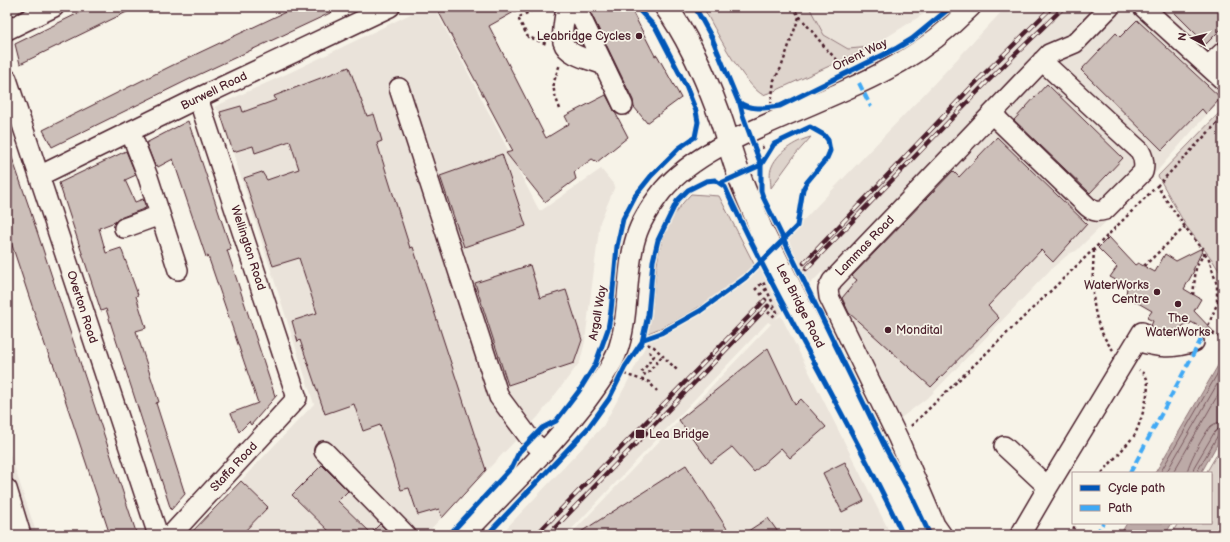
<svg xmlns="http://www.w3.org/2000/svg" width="1230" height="542" font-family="'Balsamiq Sans',sans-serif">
<rect width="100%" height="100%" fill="#f7f3e8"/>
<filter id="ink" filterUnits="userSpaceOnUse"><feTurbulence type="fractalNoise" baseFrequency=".025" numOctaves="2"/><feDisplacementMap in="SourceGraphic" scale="8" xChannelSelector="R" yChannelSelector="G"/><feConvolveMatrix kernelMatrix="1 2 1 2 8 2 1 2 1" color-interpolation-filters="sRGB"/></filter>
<g filter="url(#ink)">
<path fill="#eae3da" d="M425,7H434L539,210H542L601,169L615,186L600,222L585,341L580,362L538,417L425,535H189L314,404L220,112L214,107L293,71Z
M809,7H933L930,10L871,47L848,49L824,35Z
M1006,7H1223V96L1151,178L1076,251L1070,253L1051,269L931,395L893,424L838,303L822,272L775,319L781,316L891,535H570L771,324L768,322L566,535H500L603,426L626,385L648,341L680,326L721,300L747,279L929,89Z
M7,444L15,469L37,535H7Z"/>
<path fill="#ded4cc" stroke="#947a7c" d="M703,7H809L824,35L848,49L871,47L777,90L763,95C743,84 715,29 703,7Z
M1223,109V277L1211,258L1186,226L1158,176Z
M811,137L795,155L771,188C771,183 769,175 771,169C776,153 795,141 811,137Z
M691,194L719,196L754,264L749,271C717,296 685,319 646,334C648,325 651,316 652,307C658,260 655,231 691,194Z
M1223,444V535H1171L1178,523H1211V473H1206Z"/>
<path fill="#bcaaa7" stroke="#8e7275" d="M1223,357V434L1201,473H1155Z
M1127,523H1172L1165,535H1120Z"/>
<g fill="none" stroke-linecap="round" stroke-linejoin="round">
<path stroke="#78575d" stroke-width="1" d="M1160,473L1223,364
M1166,473L1223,374
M1173,473L1223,386
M1187,473C1187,465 1205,432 1211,426C1215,423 1219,422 1223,422
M1193,473L1194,467L1214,433L1218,429L1223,428
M1198,473V470L1218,435L1223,433"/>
</g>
<path fill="#ccbfb9" stroke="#4a1f2b" d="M91,7H137L20,64L15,44Z
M296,7H343L198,75L52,147L43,130L171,66Z
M436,7H523L489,26L546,138L569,124L565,116L606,95L628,137L597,162L592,159L574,172L576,179L545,202L506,153L513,151Z
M588,7H630L655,56L657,55L681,98L647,123L634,107L633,100Z
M1169,7H1223V27L1206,44Z
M1137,20L1221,98L1206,114L1202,109L1162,150L1081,70L1116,33L1120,37Z
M349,67L367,116L374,114L382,141L377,143L410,248L413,247L486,470L442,518L439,509L418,515L409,488L401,490L380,425L363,431L354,404L325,414L300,340L298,342L292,321L317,313L299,258L273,266L244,178L262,172L267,180L299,169L290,141L255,153L253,146L233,152L220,112L241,106L243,112L276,100L274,96Z
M1047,84L1123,158L1090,193L1014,120Z
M188,121L231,249L227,250L275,396L277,395L251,425L249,422L239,432L231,413L258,403L208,256L206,257L173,159L158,167L157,165L155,166L146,143Z
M997,137L1087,224L1053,262L1041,250L988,306L999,318L931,387L849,313L842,298L857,280L852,276L953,171L959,177Z
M7,149H9L28,204L137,535H110L53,363H52L46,348L7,230Z
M126,151L136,175L125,180L135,202L143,199L146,208L120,218L115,222L99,228L106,253L121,248L138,295L136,296L146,328L136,331L159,402L156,403L185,494L171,510L106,309L101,311L59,183Z
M502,154L526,226L464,247L440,176Z
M1109,237L1135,265L1138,263L1155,272L1165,254L1176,261L1204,247L1193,270L1194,271L1184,289L1201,299L1194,311L1214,332L1213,334L1191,322L1190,324L1187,323L1179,329L1171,331H1157L1152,327L1151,326L1153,321L1147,318L1152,311L1126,296L1127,286L1110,277L1117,267L1098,248Z
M530,265L540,298L566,290L582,340L574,363L508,385L475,283Z
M768,348L795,405L801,399L826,427L790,458L781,448L754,472L732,447L711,463L679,420Z
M845,462L864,501L842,512L823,473Z
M322,465L348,491L338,501L371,533L380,524L391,535H333L292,495Z
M686,465L731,535H576Z
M241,481L268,507L241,535H189Z
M768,518L780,535H742Z"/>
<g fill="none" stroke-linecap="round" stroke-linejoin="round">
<g stroke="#4a1f2b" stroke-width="22">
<path id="minor" d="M566,7C565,16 561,33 563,42C567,56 592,60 604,65
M576,7L623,105
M1143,7L1223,80
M7,30L54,7
M1208,66L1223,52
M7,79L158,535
M399,88L499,397L531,440L544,452
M992,114L1088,207C1094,212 1098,212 1105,210L1143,172C1145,164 1144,158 1140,151L1042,61
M130,131L148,177L178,270
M39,176L198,98L390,7
M124,228L160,215
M1137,341C1158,348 1172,349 1194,342
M1004,446L1048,487
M324,451L406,535
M7,489L21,535
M171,535L297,398L198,98
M464,535C504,493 546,453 582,407C594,391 608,373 616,355C631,317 624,275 636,237C641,220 652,204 663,190C695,153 749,132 792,113C829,97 867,82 901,62C927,47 950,28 971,7
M942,535L935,525L898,438L829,297L828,289L832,281L1049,54L1075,43L1110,7
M1020,535L1048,487L1142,332"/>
</g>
<g stroke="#4a1f2b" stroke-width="25">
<path id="major" d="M666,7C688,37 705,76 718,111C726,132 731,154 739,175C745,193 754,211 761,229
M803,313L918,535"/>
</g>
<path stroke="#4a1f2b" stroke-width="2.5" stroke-dasharray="3 3" stroke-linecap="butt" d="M538,7L518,18L528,37L547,44
M792,7L828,51L848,70
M771,105L774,80L781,68L799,17
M560,109C551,85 552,87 560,64
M689,140L690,142
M762,146L764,151
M1157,186L1223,117
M1094,250C1092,285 1089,321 1113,350
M1144,266L1185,227
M755,290L763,282L777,312L772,317
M760,295L766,289
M1193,295L1196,268L1204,253
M768,314L774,307
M1207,330L1223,339
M1206,331L1217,304L1223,295
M642,342L654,347L677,370
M649,352L654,356L641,373L646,375L663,355
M624,374L649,382L657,391
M911,426L1094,249L1157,186L1185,227L1209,259L1217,285V304
M1102,473L1134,436C1140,425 1151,390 1147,379C1145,374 1143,373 1139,370
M1072,535L1075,523"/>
<use href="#minor" stroke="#f7f3e8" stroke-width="19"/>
<use href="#major" stroke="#f7f3e8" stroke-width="22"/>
<g stroke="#4a1f2b" stroke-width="4.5">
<path id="rail" d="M804,263L980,78L1052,7
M806,269L986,83L1064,7
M536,535L765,300
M548,535L768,306"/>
</g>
<use href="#rail" stroke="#f7f3e8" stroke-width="3" stroke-dasharray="9" stroke-linecap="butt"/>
<g stroke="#4a1f2b" stroke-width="25" stroke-linecap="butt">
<path id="major-bridge" d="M761,229L803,313"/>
</g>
<use href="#major-bridge" stroke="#f7f3e8" stroke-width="22"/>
<path stroke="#3fa9f5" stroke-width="4" stroke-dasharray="8 4" stroke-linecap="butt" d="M859,83L871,107
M1130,473L1205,332
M1096,535L1103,523"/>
<g stroke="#f7f3e8" stroke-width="8">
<path id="cycleway" d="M638,7L640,11L656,28L686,86L696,111L698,122L695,137
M695,7L712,38L738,101C748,111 767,108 780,106L897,48L912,39L951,7
M740,104L743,116L761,165V191L763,197L886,449L911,495L930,535
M644,339L661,333L700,311L745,278L797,226L803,189L807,182L827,158L830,151L828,140L824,135L810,127L774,144L761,165L721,183
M449,535L512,467L519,452L542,428L556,421L579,391L595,365L608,329L611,311L617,246L623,219L635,196L651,176L679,148L695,137
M487,535L588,428L609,399L625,367L642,342L648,315L653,261L658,240L677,201L688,190L706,181L715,180L725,187C779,306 848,417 903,535"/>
</g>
<use href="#cycleway" stroke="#0057b8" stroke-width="5"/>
</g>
</g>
<g fill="#4a1f2b" stroke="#f7f3e8" stroke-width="1.5">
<circle cx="639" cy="36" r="4"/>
<circle cx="1157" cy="292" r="4"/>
<circle cx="1178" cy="304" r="4"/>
<circle cx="888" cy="330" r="4"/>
<rect x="635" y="429" width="10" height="10" rx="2"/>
</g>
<g text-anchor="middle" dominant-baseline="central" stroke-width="3.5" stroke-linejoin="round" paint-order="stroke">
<g font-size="12" fill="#4a1f2b" stroke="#f7f3e8" text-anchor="end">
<text x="631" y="36">Leabridge Cycles</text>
<text x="1149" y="285">WaterWorks<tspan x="1149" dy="14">Centre</tspan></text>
<text x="1178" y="318" text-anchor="middle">The<tspan x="1178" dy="14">WaterWorks</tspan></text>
<text x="896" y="330" text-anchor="start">Mondital</text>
<text x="649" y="434" text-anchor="start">Lea Bridge</text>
</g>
<g font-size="12" fill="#4a1f2b" stroke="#f7f3e8">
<text transform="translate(860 55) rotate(-26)">Orient Way</text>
<text transform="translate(214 91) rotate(-26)">Burwell Road</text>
<text transform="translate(865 246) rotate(-46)">Lammas Road</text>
<text transform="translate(248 248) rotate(72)">Wellington Road</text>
<text transform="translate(800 306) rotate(63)">Lea Bridge Road</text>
<text transform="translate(82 307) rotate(72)">Overton Road</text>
<text transform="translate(598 313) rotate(-80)">Argall Way</text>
<text transform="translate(234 467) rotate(-47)">Staffa Road</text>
</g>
</g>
<rect width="1230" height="542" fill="none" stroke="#f7f3e8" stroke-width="24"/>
<rect x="12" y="12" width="1206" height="518" fill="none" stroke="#4a1f2b" stroke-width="1.5" filter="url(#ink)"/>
<rect x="1072" y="472" width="140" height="52" fill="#f7f3e8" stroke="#b29e9c"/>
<rect x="1080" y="485" width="20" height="6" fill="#0057b8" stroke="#b29e9c"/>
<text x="1108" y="492" font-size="12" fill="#4a1f2b">Cycle path</text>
<rect x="1080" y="505" width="20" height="6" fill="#3fa9f5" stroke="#b29e9c"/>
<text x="1108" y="512" font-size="12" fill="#4a1f2b">Path</text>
<g transform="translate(1192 38) rotate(277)" stroke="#f7f3e8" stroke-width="3" paint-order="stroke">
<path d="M0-3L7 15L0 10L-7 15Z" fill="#4a1f2b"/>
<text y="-6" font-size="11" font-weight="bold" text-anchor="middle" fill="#4a1f2b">N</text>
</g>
</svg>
